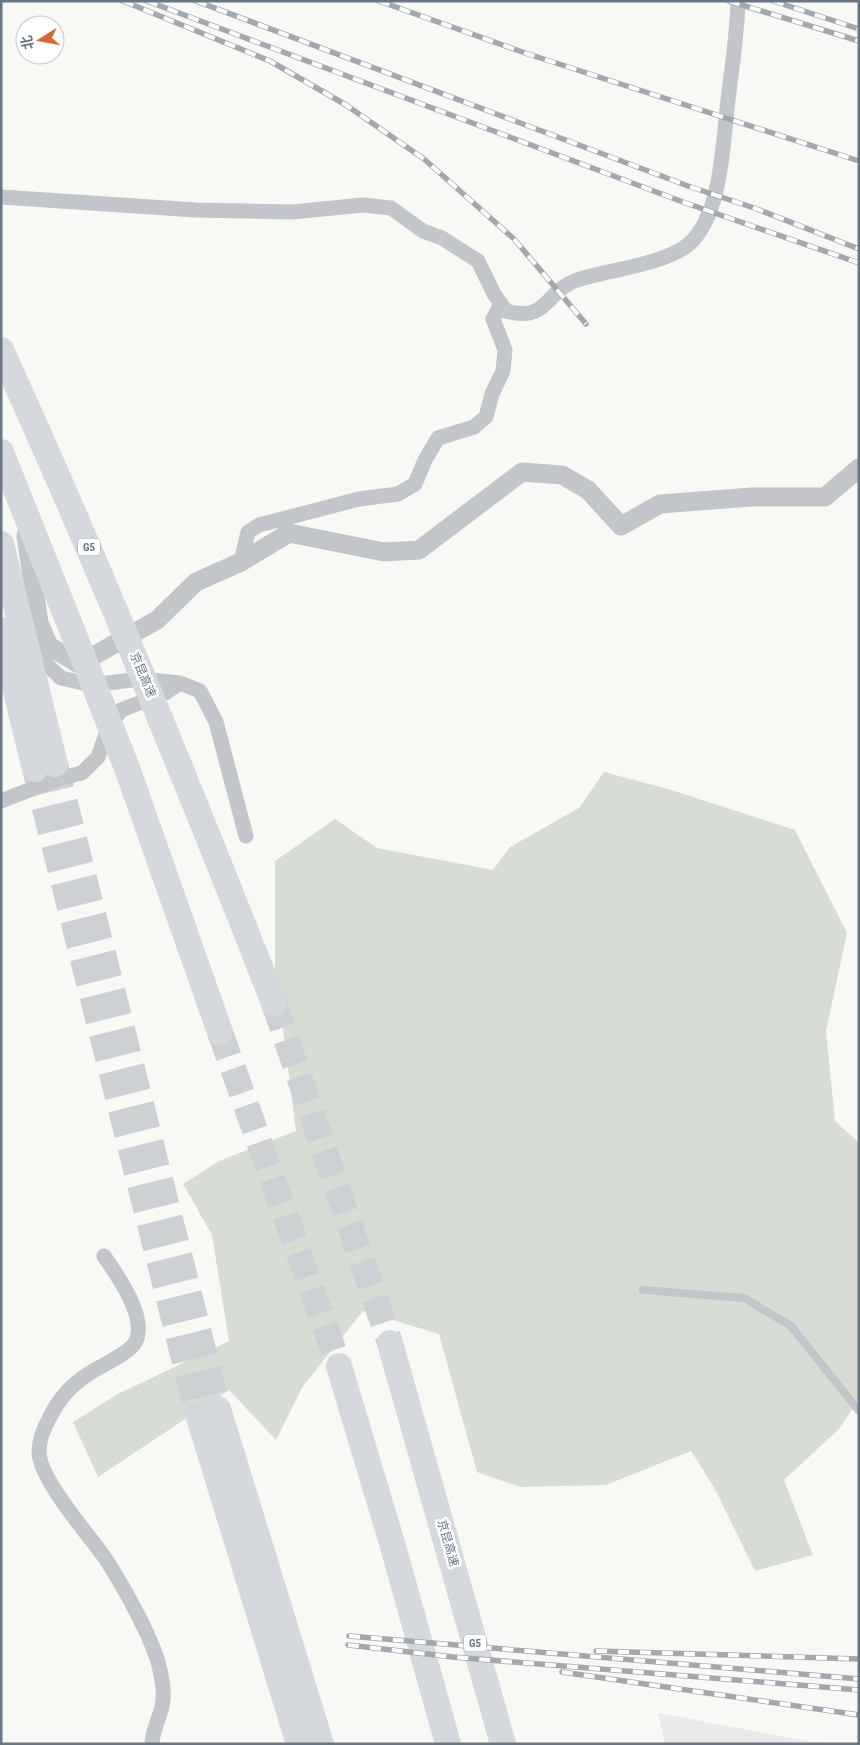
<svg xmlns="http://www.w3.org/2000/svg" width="860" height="1745" font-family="'Roboto Condensed','Noto Sans SC',sans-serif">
<rect width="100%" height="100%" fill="#f8f8f5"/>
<path fill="#e9eae9" d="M658,1713L823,1744H665Z"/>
<path fill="#d7ddd5" d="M604,772L668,789L795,830L847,933L826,1031L835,1121L859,1143V1399L839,1429L784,1480L813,1555L755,1571L715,1489L691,1451L606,1485L520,1487L477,1472L439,1334L363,1311L303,1386L276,1440L229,1390L98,1477L73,1422L118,1394L229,1341L212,1235L183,1184L219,1161L296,1131L275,968V861L335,819L377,848L493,870L510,847L579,808Z"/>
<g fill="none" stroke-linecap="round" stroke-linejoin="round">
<path stroke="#cdd1d3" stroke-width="26" stroke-dasharray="26 13" stroke-linecap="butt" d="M55,764L218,1409
M35,769L198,1414
M274,1003L390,1343
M220,1032L339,1366"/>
<path stroke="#c2c5c9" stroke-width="8" d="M643,1290L744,1298L791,1326L859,1411"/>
<path stroke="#c2c5c9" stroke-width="15" d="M1,197L196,210L292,212L363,205L391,208L423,231L442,238L478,261L494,294L506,311C548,323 545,291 577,280C608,270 666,264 689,244C722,215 723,141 728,100C732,67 737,35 738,2
M241,562L248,532L259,525L359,499L398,494L415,484L425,460L438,438L474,427L486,417L492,394L503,371L505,350L493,319L501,304
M49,646L45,663L61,678L92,685L140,679L180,683L200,691L216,722L246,836
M1,801L60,778L82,773L98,757L108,728L121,710L165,693L180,683
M104,1256C117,1275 147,1316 136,1341C130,1354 101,1365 90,1373C72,1384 59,1398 50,1417C44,1427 39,1441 39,1453C41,1481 88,1534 105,1558C122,1584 154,1640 160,1670C162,1679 164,1690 163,1700C162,1715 152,1729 152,1744"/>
<path stroke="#c2c5c9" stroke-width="19" d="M26,536L39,623L49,646L79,664L157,620L196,582L241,562L289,533L384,552L419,550L522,472L562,475L588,490L621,526L660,504L752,497H825L859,468"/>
<path stroke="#d5d9dd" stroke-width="26" d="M1,350C99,565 188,783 274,1003
M1,452L127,768L220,1032
M1,544L55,764
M1,630L35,769
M390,1343L503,1744
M339,1366L392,1543L448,1744
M218,1409L321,1744
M198,1414L299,1744"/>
<g stroke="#a3a8ae" stroke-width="5.5">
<path id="rail" d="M123,1L270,61L346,105L424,159L514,239L586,324
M147,1L683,202L859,263
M196,1L688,186L757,209L859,249
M379,1L528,54L859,161
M729,1L859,41
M773,1L859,29
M349,1636L859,1679
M348,1645L453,1657L859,1690
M596,1651L859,1659
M562,1672L859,1715"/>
</g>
<use href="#rail" stroke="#fff" stroke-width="4" stroke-dasharray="11" stroke-linecap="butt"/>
</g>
<g text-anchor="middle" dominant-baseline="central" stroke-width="5" stroke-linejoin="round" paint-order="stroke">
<g fill="#fff" stroke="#959faa" stroke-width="1">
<rect x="78" y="538.5" width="22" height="17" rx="4"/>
<rect x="464" y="1634.5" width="22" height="17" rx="4"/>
</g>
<g font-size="11" font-weight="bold" fill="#687685">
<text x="89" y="547">G5</text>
<text x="475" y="1643">G5</text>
</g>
<g font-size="12" fill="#687685" stroke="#fff">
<text transform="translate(143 675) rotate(67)">京昆高速</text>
<text transform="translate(448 1543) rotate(74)">京昆高速</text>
</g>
</g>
<rect width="860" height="1745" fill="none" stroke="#687685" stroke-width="5"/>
<g transform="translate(40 40) rotate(259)"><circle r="24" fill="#ffffff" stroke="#c3c8ce"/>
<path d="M0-4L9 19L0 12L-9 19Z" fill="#dd6530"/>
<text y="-8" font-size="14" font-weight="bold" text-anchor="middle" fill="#687685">北</text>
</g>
</svg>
